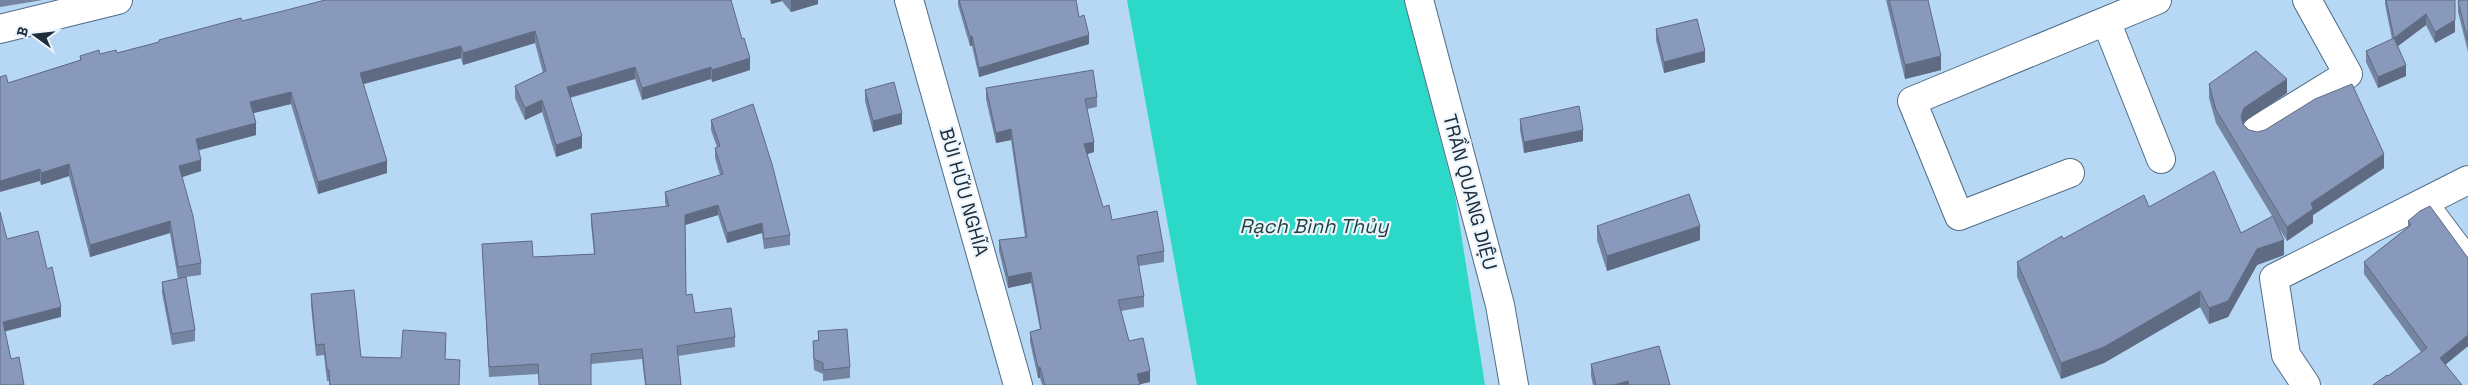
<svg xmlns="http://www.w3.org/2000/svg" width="2468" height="385" font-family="'Space Grotesk',sans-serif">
<rect width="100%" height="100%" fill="#b6d8f5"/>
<path fill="#2cd8c7" d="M1127,0H1404L1455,195L1485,385H1197Z"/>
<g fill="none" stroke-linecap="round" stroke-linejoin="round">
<g stroke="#4e6c86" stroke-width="16">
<path id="lane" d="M2429,199L2468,251"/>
</g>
<g stroke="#4e6c86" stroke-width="30">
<path id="street" d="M2106,21L2161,159
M2257,130L2348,74L2307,0
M2070,173L1959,216L1912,101L2157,0
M2306,385L2286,355L2274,278L2468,180"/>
</g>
<g stroke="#4e6c86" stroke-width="30">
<path id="secondary" d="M909,0L1018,385
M1419,0L1500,305L1514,385
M0,29L118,0"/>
</g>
<use href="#lane" stroke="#fff" stroke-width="14"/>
<use href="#street" stroke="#fff" stroke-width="28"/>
<use href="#secondary" stroke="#fff" stroke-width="28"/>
</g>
<path fill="#7584a1" d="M0,0H43L0,7Z
M731,0L750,70L712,82L711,79L642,100L635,79L570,98L582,148L556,157L542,112L525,120L515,98V86L543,73L535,43L463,65L461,58L363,84L387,173L318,194L291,104L253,113L256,135L199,150L201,171L182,177L201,263V275L186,277L195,330V341L172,345L162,293V282L178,279L170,233L90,257L69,176L41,185L8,83L80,60V56L117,53L159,42V40L242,21Z
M770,0H818V4L791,12L782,1L771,4Z
M958,0H1076L1079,17L1089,44L979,77L972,46H970L958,5Z
M1886,0H1928L1941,70L1905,79Z
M2385,0H2455V32L2435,43L2426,25L2398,46L2406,76L2378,88L2366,62V51L2392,39L2385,4Z
M2468,0V52L2458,12V1Z
M1656,29L1705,62L1664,73L1656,40Z
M2209,84L2287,93L2244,122L2243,124L2249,130L2384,168L2313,215V223L2287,241L2277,225L2284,255L2257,265L2228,317L2209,324L2200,307L2104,363L2061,379L2017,277V262L2063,239L2149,207L2241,233L2272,216L2216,123L2209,98Z
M986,88L1097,97V107L1087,109L1094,152L1087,154L1103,207L1112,220L1164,251V262L1139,266L1144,296V307L1121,311L1129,341L1150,382L1139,384L1140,385H1042L1040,378H1038L1030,342V332L1040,329L1031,283L1008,288L999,251V240L1025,237L1011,140L996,143L986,99Z
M865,90L902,124L873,132L865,101Z
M1520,119L1583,141L1524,153L1520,130Z
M711,120L790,235V245L764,249L762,233L727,243L718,215L685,225L686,295L695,313L735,337V347L678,356L681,385H645L642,359L591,364L538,374L489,377L482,244L533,257L594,254L591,224V214L666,207L665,202V192L720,175L715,158V148L717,147L711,130Z
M2408,221L2468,258V346L2445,365L2388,376L2421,352L2364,274V262L2408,227Z
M1597,226L1700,240L1607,271L1597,240Z
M311,294L361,357L401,358L446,343L445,359L459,385H329V381H327L324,355L316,356L311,305Z
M818,331L850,367V378L823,381V374L814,370L813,352V341L818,340Z
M1591,364L1670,385H1593L1591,376Z"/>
<path fill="#5f6b83" d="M771,0H782V1L771,4Z
M791,0H818V4L791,12Z
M2455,0V32L2435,43V32Z
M2426,14V25L2394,49V38Z
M535,31V43L463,65V53Z
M1089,35V44L979,77V68Z
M972,36V46H970V37Z
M461,46V58L360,85V73Z
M1705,51V62L1664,73V62Z
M1941,56V70L1905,79V65Z
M750,58V70L712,82V70Z
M2406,65V76L2378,88V77Z
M635,67V79L567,98V87Z
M711,67V79L642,100V88Z
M2287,79V93L2244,122L2241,130V116L2244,108Z
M291,92V104L250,114V102Z
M542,100V112L525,120V108Z
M902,113V124L873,132V121Z
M256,123V135L196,151V139Z
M1011,129V140L996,143V133Z
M1583,130V141L1524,153V142Z
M582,136V148L556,157V145Z
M1094,142V152L1084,155V144Z
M2384,154V168L2313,215V223L2287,241V227L2311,203Z
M201,160V171L179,178V166Z
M387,161V173L318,194V182Z
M69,164V176L41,185V173Z
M40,169V181L0,192V181Z
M718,205V215L685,225V215Z
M170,221V233L90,257V245Z
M762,223V233L727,243V233Z
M1700,226V240L1607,271V256Z
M2284,240V255L2257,265L2228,317L2209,324V308L2257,249Z
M1031,272V283L1008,288V277Z
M2200,291V307L2104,363L2061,379V363Z
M61,307V317L3,332V322Z
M2468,335V346L2440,369V358Z
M1040,367V378H1038V368Z
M1150,371V382L1137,385V374Z
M1628,381V385H1614Z"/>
<path fill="#89b" stroke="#5f6b83" d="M325,0H731L742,39L744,38L750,58L712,70L711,67L642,88L635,67L567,87L582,136L556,145L542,100L525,108L515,86L546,71L535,31L463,53L461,46L360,73L387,161L318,182L291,92L250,102L256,123L196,139L201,160L179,166L193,216L201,263L178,267L170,221L90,245L69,164L41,173L40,169L0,181V77L6,75L8,83L81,60L80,56L99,50L100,54L116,50L117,53L159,42V40L241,18L242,21L283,11Z
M959,0H1076L1079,17L1084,15L1089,35L979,68L972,36L970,37Z
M1889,0H1928L1941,56L1905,65Z
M2386,0H2455V20L2435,32L2426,14L2394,38Z
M2461,0H2468V41L2458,1Z
M1697,19L1705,51L1664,62L1656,29Z
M2394,38L2406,65L2378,77L2366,51Z
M2256,51L2287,79L2244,108L2241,116L2243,124L2249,130L2257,132L2265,130L2315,99L2352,84L2384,154L2311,203L2313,209L2287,227L2216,110L2209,84Z
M1093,70L1097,97L1085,99L1094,142L1084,144L1103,207L1109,205L1112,220L1157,211L1164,251L1137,256L1144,296L1118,300L1129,341L1143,338L1150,371L1137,374L1140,385H1045L1040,367L1038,368L1030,332L1041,329L1031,272L1008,277L999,240L1027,237L1011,129L996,133L986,88Z
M894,82L902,113L873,121L865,90Z
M753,104L772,164L790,235L764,239L762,223L727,233L718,205L685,215L686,295L692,294L695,313L731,308L735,337L677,346L681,385H646L642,349L591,354V385H539L538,364L489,367L482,244L532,241L533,257L595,254L591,214L669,206L665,192L723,174L715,148L720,146L711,120Z
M1579,106L1583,130L1524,142L1520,119Z
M2214,171L2241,233L2273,216L2284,240L2257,249L2228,301L2209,308L2200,291L2104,347L2061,363L2017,262L2062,236L2063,239L2144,195L2149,207Z
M1689,194L1700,226L1607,256L1597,226Z
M2430,206L2468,258V335L2440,358L2462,385H2373L2387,375L2388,376L2427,348L2364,262L2411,225L2408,221L2420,211Z
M0,212L7,239L38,231L47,269L52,267L61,307L3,322L11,359L19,357L24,385H0Z
M186,277L195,330L172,334L162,282Z
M354,290L361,357L401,358L403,330L446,333L445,359L460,360L459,385H330L329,370H327L324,344L316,345L311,294Z
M847,329L850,367L823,370V363L814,359L813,341L819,340L818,331Z
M1659,346L1670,385H1629L1628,381L1614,385H1596L1591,364Z"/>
<g text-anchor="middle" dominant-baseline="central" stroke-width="4.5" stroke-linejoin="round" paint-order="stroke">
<g font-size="19" fill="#202d38" stroke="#ebf5fe">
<text transform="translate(964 192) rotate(74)">BÙI HỮU NGHĨA</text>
<text transform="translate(1470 192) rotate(75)">TRẦN QUANG DIỆU</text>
</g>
<g font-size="20" font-style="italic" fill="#22433e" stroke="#ebf5fe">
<text x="1314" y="226">Rạch Bình Thủy</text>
</g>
</g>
<g transform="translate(35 35) rotate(285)" stroke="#ebf5fe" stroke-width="4" paint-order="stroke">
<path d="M0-4L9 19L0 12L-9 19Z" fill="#202d38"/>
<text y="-8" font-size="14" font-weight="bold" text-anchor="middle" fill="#202d38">B</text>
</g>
</svg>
